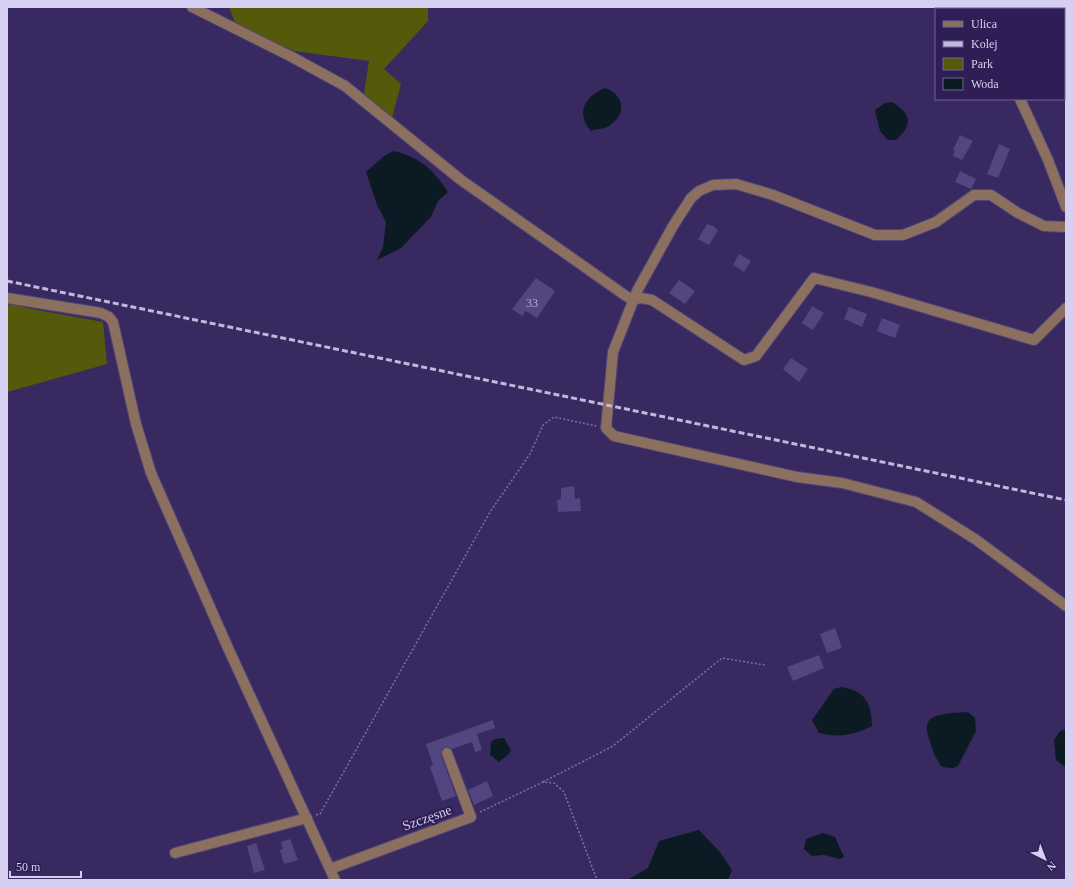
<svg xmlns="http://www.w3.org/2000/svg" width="1073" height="887" font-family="'Times New Roman',serif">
<rect width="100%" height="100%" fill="#382960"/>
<path fill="#555a0a" d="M229,7H428V21L384,69L401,84L392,118L364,94L369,61L294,51L236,25Z
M7,302L27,308L103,322L107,364L7,392Z"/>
<path fill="#0c1b23" d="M605,88C625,95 627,114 609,126C604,129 596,129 591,131C575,113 585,96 605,88Z
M892,102C912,114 913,125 896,140H888L880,131L875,110L885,103Z
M394,151C421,158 433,169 448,192L438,201L431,217L401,248L377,260L383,247L386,222L377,205L366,172L384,156Z
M841,687C865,690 872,704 872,726C854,735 839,738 819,733L812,720L834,689Z
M968,712L975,718L976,731L958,766L953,768L942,767C935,758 932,749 929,738C928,735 926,730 927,726C927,712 958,713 968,712Z
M1066,729V767H1065L1056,760L1054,740L1060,731Z
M504,738L511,750L509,754L499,762L490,755L491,742L495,739Z
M699,830L720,852L732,870L728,880H627L648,868L659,841Z
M823,833L835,837L844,857L840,859L824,855L812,856L804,849L806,839Z"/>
<path fill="#53457f" d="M960,135L973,141L962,160L953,156L955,151L953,150Z
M999,144L1010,149L998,178L987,174Z
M960,171L976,179L971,189L955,182Z
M707,224L713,226L718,230L709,245L698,239Z
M739,254L751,261L744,272L733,265Z
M536,278L555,291L537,318L526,311L522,316L512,309Z
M679,280L695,291L685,304L669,293Z
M812,306L824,313L813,330L802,323Z
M849,307L867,314L862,327L844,319Z
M882,318L900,325L895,338L877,331Z
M791,358L808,369L799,382L783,369Z
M574,486L575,499L580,498L581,511L558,512L557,500L561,499V488Z
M835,628L842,648L827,653L820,634Z
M819,655L824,668L793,681L787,667Z
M493,720L495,728L477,734L482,750L475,752L472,742L452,749L448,747L442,749L441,755L456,796L442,801L430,767L433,765L426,744Z
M487,781L493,796L474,805L468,790Z
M290,839L298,860L284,864L280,850L283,849L281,842Z
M256,843L265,870L254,873L247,846Z"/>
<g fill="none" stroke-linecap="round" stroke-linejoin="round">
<g stroke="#514477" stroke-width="12">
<path id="minor" d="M192,7L292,57L345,86L461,180L626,296L633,300L641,298L652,300L744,360L756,356L814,278L871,292L1034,340L1066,308
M975,7L976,9
M1020,99L1048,160L1066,207
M1066,227L1044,226L1018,213L991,195H974L936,222L903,235H875L773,195L736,184L713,185L699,191L691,198L673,226L637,291L613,352L606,428L614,436L797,477L842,483L916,502L975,539L1066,606
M7,298L101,313L109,317L113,322L136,424L151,473L228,648L335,880
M175,853L307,818
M330,869L471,817L447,753"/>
</g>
<g stroke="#514477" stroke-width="14">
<path id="highway" d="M1027,7L1028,9
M1053,7L1054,9
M1064,26L1066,30
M1064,71L1066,75"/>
</g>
<path stroke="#7d72a0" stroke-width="1.5" stroke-dasharray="2 2" stroke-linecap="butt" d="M543,782L613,746L722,658L765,665
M480,812L543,782L554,783L564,792L597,880
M316,815L320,814L490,512L530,454L543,425L554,417L596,426"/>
<use href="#minor" stroke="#8b705f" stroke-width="10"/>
<use href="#highway" stroke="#f8c3a2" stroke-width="12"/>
<path stroke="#c0b8dd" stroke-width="3" stroke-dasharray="6 3" stroke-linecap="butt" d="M7,281L1066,500"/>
</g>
<g text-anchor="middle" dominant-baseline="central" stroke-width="4" stroke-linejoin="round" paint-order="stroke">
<g font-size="12" fill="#b4acd4">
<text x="532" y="303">33</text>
</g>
<g font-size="14" fill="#d5cff1" stroke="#2f1e55">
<text transform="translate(427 818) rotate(-20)">Szczęsne</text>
</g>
</g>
<rect width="1073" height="887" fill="none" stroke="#d5cff1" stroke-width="16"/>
<rect x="935" y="8" width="130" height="92" fill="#2f1e55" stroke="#716593"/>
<rect x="943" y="21" width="20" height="6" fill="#8b705f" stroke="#716593"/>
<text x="971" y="28" font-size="12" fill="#d5cff1">Ulica</text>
<rect x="943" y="41" width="20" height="6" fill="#c0b8dd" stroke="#716593"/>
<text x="971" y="48" font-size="12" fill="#d5cff1">Kolej</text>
<rect x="943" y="58" width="20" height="12" fill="#555a0a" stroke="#716593"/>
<text x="971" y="68" font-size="12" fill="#d5cff1">Park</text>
<rect x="943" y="78" width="20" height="12" fill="#0c1b23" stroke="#716593"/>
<text x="971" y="88" font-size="12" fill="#d5cff1">Woda</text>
<g transform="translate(1045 859) rotate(138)" stroke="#2f1e55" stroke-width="3" paint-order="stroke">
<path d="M0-3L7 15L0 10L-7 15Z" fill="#d5cff1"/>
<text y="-6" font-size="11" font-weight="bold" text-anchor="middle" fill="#d5cff1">N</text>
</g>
<path d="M10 871v6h71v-6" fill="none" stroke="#d5cff1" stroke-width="2"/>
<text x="16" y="871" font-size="12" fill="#d5cff1" stroke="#2f1e55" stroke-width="3" paint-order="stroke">50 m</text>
</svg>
